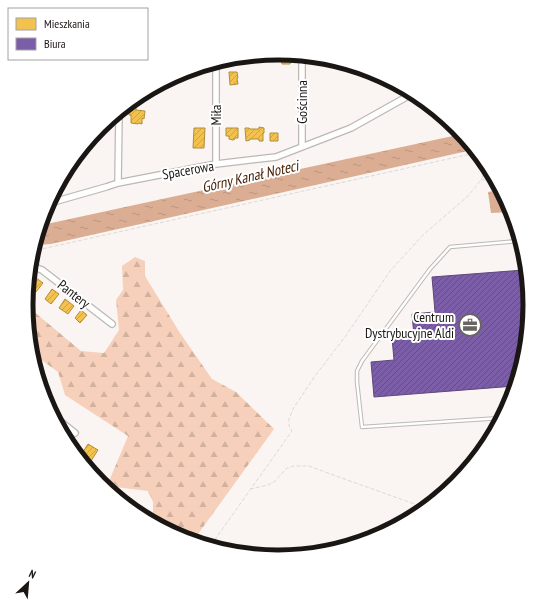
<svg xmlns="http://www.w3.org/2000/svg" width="557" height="611" font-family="'PT Sans Narrow',sans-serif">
<defs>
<pattern id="forest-firs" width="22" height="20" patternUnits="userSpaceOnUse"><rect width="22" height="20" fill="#f6d0ba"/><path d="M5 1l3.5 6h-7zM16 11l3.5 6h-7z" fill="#d2b29f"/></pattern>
<pattern id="water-ripples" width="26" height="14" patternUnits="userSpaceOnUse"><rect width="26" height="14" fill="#dbae94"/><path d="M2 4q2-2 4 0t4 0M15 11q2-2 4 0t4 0" fill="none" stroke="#bb957f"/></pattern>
<pattern id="homes-hatch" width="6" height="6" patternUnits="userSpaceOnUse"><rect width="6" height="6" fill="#f2c14e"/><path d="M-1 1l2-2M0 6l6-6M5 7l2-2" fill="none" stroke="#cfa543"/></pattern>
<pattern id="offices-hatch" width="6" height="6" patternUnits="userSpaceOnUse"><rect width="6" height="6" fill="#7b5ea7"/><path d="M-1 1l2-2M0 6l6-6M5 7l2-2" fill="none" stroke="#644d87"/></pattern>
</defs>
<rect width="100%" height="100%" fill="#faf5f2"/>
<path fill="url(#forest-firs)" d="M135,257L145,261V276L180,333L212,379L236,392L274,429L193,541L182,539L153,519V502L148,491L107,486L128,436L65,395L58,372L36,356L26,305L81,351L104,353L119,330L116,300L123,290L122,266Z"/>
<path fill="url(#water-ripples)" d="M462,134L472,150L51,244L38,245L42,225Z
M499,190L512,209V212L491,213L488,192Z"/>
<path fill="url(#homes-hatch)" stroke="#b18e3d" d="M281,53L290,55V58H292L290,64H282Z
M229,72H237L238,78H237L238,84L230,85Z
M129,107H136V110L145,111L144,119L142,118V124L138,123V124L131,123V115H129Z
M259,127L264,128V133H263V141H259V139H250V140L246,141L245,128H249L250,129H259Z
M194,128H205L204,148H193Z
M226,128H238V138H235V139L233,140L229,139V136H226Z
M270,133H278V141H270Z
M35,277L43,283L36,292L30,287L31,282Z
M52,289L59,294L51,304L45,299Z
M65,299L74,306L68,314L59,308Z
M81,310L87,315L80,323L75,318Z
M88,444L98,450L89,464L84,461L81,455Z"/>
<path fill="url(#offices-hatch)" stroke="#5e487b" d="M524,270L531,306L515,386L374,397L371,362L394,360L392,338L414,336L412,314L435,312L432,277Z"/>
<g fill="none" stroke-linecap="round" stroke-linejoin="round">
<g stroke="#bdb8b6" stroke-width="4.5">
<path id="lane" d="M501,418L362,427L357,382V371L362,361L430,269L450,247L518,241"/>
</g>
<g stroke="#bdb8b6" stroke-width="8">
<path id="street" d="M216,65V164
M302,147V58
M118,183L119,114
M51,201H57L106,187L118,183L216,164L276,157L351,128L410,95
M33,268H37L42,270L112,324
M56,418L75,433"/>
</g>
<path stroke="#dbd9d8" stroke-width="1" stroke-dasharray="4 2" stroke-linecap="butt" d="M481,180L492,179
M37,250L475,153
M250,489L268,485L274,482L287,468L294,466H309L336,476L423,507
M211,545L292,431L289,426V419L293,409L315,376L345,337L390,271L423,235L468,196L481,180L485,170"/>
<use href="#lane" stroke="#fefefd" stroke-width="2.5"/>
<use href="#street" stroke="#fefefd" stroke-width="5.5"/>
</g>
<defs>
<g id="office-ring" transform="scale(1.15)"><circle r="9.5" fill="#fff" stroke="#686462" stroke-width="1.5"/><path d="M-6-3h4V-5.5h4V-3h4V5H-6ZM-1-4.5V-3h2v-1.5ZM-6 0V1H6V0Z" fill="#686462"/></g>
</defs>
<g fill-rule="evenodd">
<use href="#office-ring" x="470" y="325"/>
</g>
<g text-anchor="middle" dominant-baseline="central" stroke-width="4" stroke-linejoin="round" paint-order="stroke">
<g font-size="14" fill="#1a1614" stroke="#fff">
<text transform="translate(302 102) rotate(-90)">Gościnna</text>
<text transform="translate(216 115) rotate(-90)">Miła</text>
<text transform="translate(188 170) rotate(-10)">Spacerowa</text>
<text transform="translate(74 294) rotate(38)">Pantery</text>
</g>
<g font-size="14" fill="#1a1614" stroke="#fff" text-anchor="end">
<text x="454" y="317">Centrum<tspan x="454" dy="16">Dystrybucyjne Aldi</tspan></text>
</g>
<g font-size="15" font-style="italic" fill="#451d02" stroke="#fff">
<text transform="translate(250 176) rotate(-13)">Górny Kanał Noteci</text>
</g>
</g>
<path d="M0 0H557V611H0ZM33 305a245 245 0 1 1 490 0a245 245 0 1 1-490 0Z" fill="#fff" fill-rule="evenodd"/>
<path fill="none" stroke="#1a1614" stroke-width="5" d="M33 305a245 245 0 1 1 490 0a245 245 0 1 1-490 0Z"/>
<rect x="8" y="8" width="140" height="52" fill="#ffffff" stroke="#a3a2a1"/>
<rect x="16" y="18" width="20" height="12" fill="#f2c14e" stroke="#a3a2a1"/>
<text x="44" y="28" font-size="12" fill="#1a1614">Mieszkania</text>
<rect x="16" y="38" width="20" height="12" fill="#7b5ea7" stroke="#a3a2a1"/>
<text x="44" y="48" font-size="12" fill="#1a1614">Biura</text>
<g transform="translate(28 583) rotate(26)" stroke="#ffffff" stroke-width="3" paint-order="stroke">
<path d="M0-3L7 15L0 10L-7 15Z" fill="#1a1614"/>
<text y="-6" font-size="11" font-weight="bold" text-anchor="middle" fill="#1a1614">N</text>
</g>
</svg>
